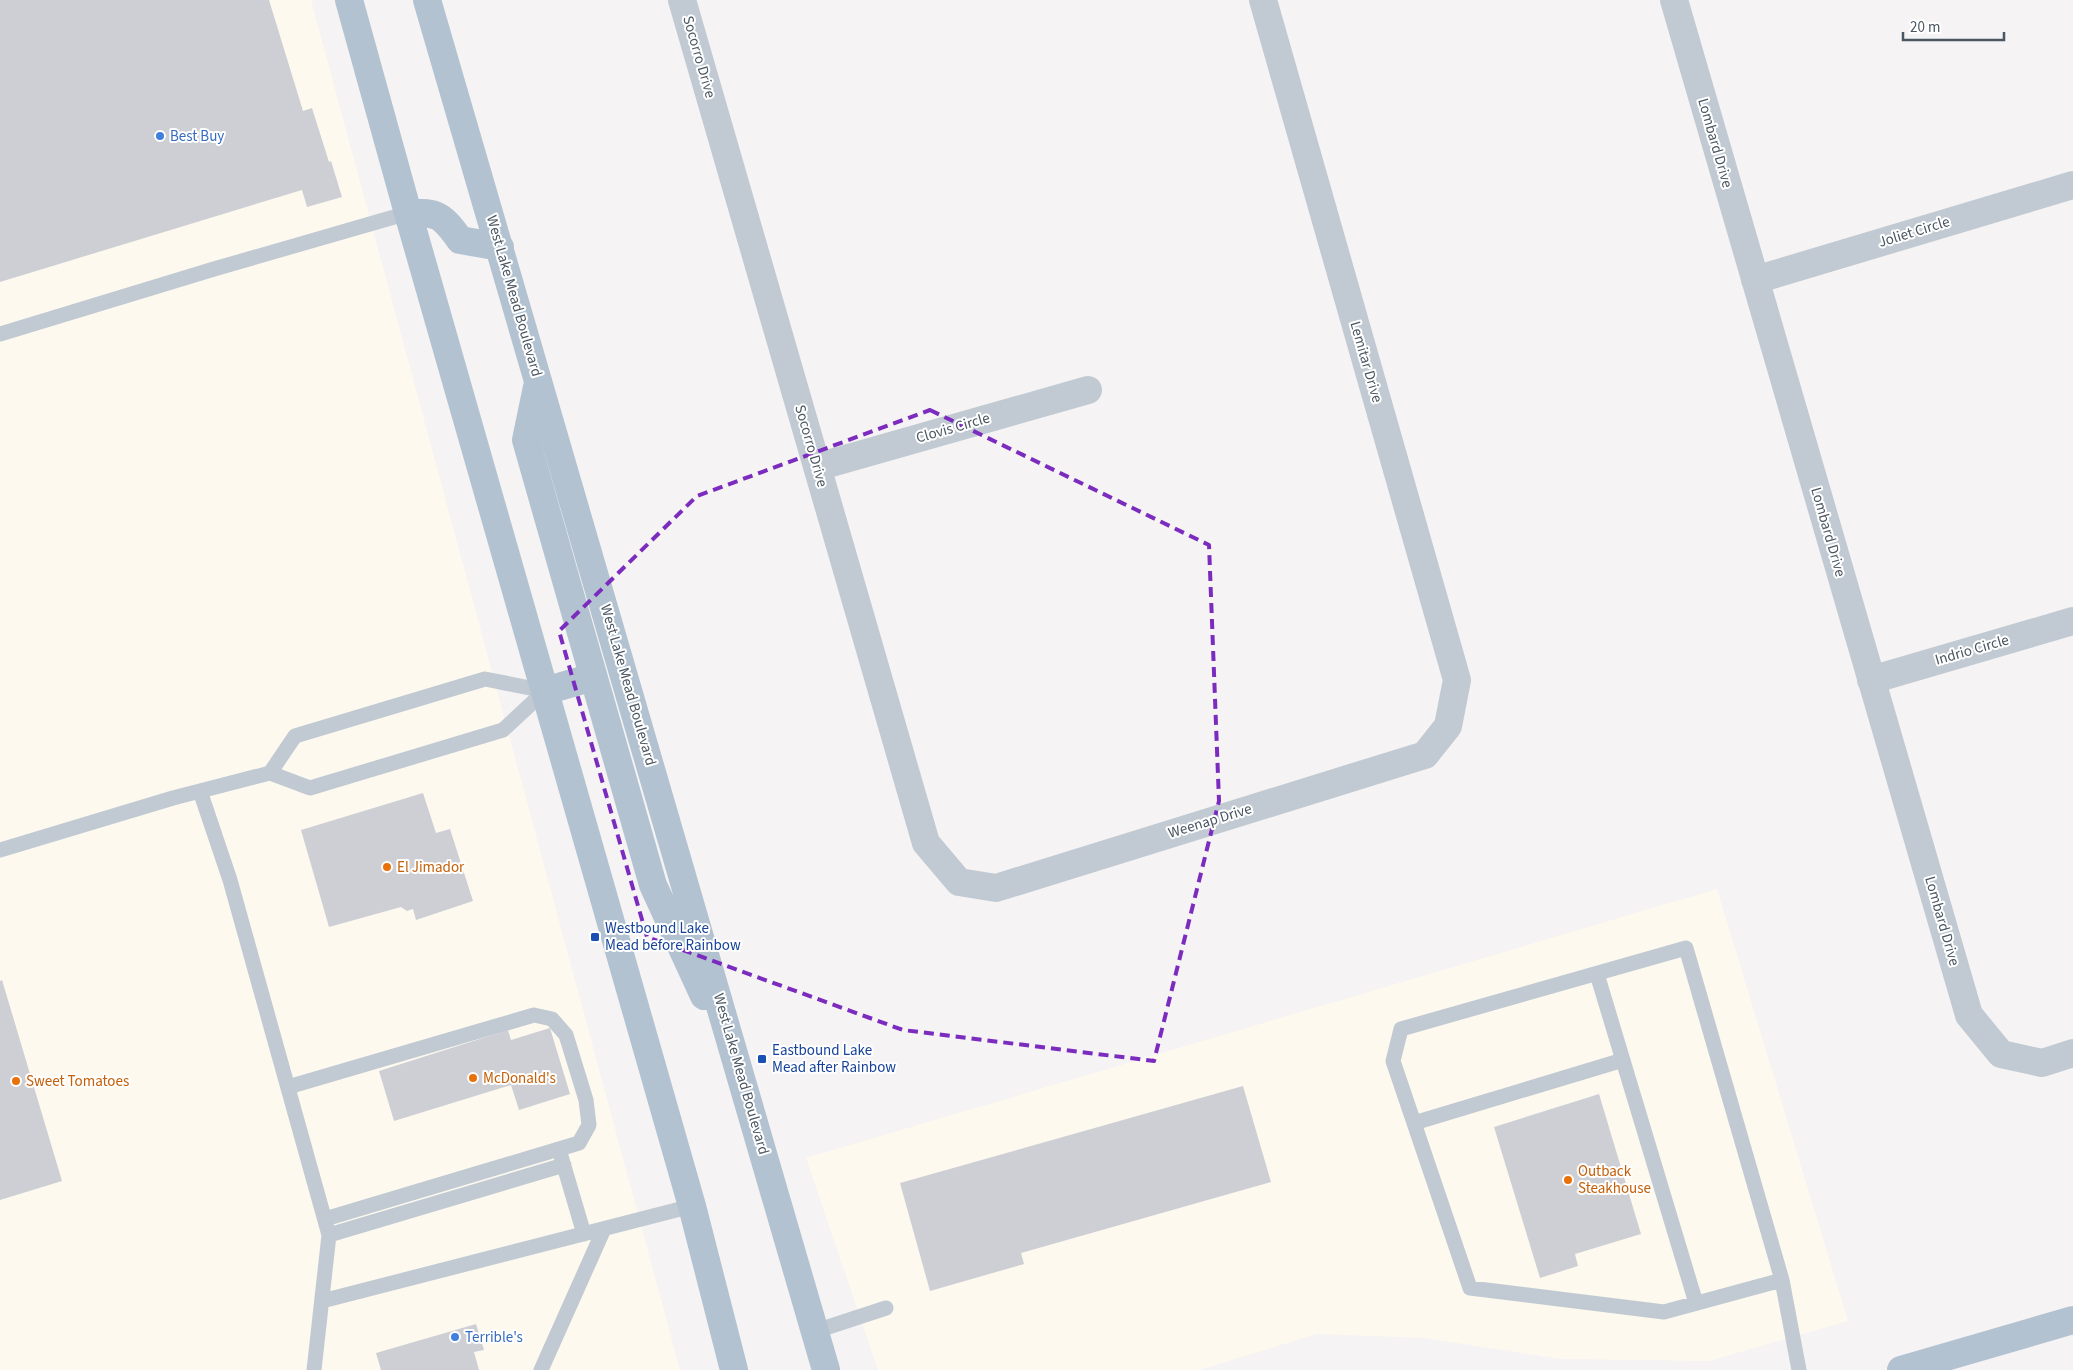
<svg xmlns="http://www.w3.org/2000/svg" width="2073" height="1370" font-family="'Source Sans 3',sans-serif">
<rect width="100%" height="100%" fill="#f5f3f3"/>
<path fill="#fdf9ef" d="M0,0H311L680,1370H0Z
M1717,889L1848,1321L1709,1361L1561,1359L1424,1338L1317,1334L1199,1370H878L806,1158Z"/>
<path fill="#cdcfd5" d="M0,0H269L303,111L312,108L329,162L331,161L342,197L307,207L302,190L0,282Z
M423,793L436,833L450,829L473,901L416,920L413,909L407,911L401,907L329,927L301,830Z
M2,980L62,1181L0,1200V981Z
M550,1028L570,1094L519,1110L511,1085L394,1121L379,1071L508,1030L511,1040Z
M1243,1086L1271,1182L1021,1253L1024,1264L930,1291L900,1183Z
M1599,1094L1641,1234L1575,1254L1578,1266L1540,1278L1494,1127Z
M476,1324L484,1350L474,1352L479,1370H381L376,1353Z"/>
<g fill="none" stroke-linecap="round" stroke-linejoin="round">
<path stroke="#c1cad2" stroke-width="15" d="M0,334L214,269L408,213
M270,773L295,736L485,679L545,691
M200,791L230,880L329,1235L314,1370
M0,850L173,798L270,773L310,788L503,730L545,691
M1597,974L1696,1303
M288,1087L534,1015L552,1019L566,1035L586,1100L589,1125L579,1143L325,1219
M1414,1123L1623,1060
M561,1156L584,1234
M329,1235L564,1165
M1782,1280L1664,1312L1470,1288L1393,1061L1401,1029L1686,948L1782,1280L1799,1370
M322,1301L692,1206
M816,1331L886,1308
M541,1370L604,1229"/>
<path stroke="#c1cad2" stroke-width="28" d="M682,0L926,843L959,882L996,888L1425,755L1448,726L1457,680L1263,0
M1674,0L1969,1015L2001,1054L2042,1063L2073,1053
M1755,280L2073,185
M817,467L1088,390
M1871,680L2073,621"/>
<path stroke="#b3c2d1" stroke-width="28" d="M349,0L408,213L692,1206L734,1370
M427,0L826,1370
M408,213C438,212 442,215 460,240L500,247
M538,382L526,440L653,885L704,996
M545,691L593,677
M1901,1370L2073,1320"/>
</g>
<path fill="none" stroke="#7b2cbf" stroke-width="4" stroke-dasharray="10 6" stroke-linejoin="round" d="M930,410L1209,545L1219,801L1154,1061L903,1030L647,937L559,631L697,496Z"/>
<g fill="#3f7fe0" stroke="#fff" stroke-width="2">
<circle cx="160" cy="136" r="5"/>
<circle cx="455" cy="1337" r="5"/>
</g>
<g fill="#e8710a" stroke="#fff" stroke-width="2">
<circle cx="387" cy="867" r="5"/>
<circle cx="473" cy="1078" r="5"/>
<circle cx="16" cy="1081" r="5"/>
<circle cx="1568" cy="1180" r="5"/>
</g>
<g fill="#1a4fb4" stroke="#fff" stroke-width="2">
<rect x="590" y="932" width="10" height="10" rx="2.5"/>
<rect x="757" y="1054" width="10" height="10" rx="2.5"/>
</g>
<g text-anchor="middle" dominant-baseline="central" stroke-width="4" stroke-linejoin="round" paint-order="stroke">
<g font-size="15" fill="#4a5661" stroke="#fff">
<text transform="translate(699 57) rotate(74)">Socorro Drive</text>
<text transform="translate(1715 143) rotate(74)">Lombard Drive</text>
<text transform="translate(1914 232) rotate(-17)">Joliet Circle</text>
<text transform="translate(514 296) rotate(74)">West Lake Mead Boulevard</text>
<text transform="translate(1366 362) rotate(74)">Lemitar Drive</text>
<text transform="translate(953 428) rotate(-16)">Clovis Circle</text>
<text transform="translate(811 446) rotate(74)">Socorro Drive</text>
<text transform="translate(1828 532) rotate(74)">Lombard Drive</text>
<text transform="translate(1972 650) rotate(-16)">Indrio Circle</text>
<text transform="translate(628 685) rotate(74)">West Lake Mead Boulevard</text>
<text transform="translate(1210 821) rotate(-17)">Weenap Drive</text>
<text transform="translate(1942 921) rotate(74)">Lombard Drive</text>
<text transform="translate(741 1074) rotate(74)">West Lake Mead Boulevard</text>
</g>
<g font-size="15" fill="#366cbe" stroke="#fff" text-anchor="start">
<text x="170" y="136">Best Buy</text>
<text x="465" y="1337">Terrible's</text>
</g>
<g font-size="15" fill="#c56008" stroke="#fff" text-anchor="start">
<text x="397" y="867">El Jimador</text>
<text x="483" y="1078">McDonald's</text>
<text x="26" y="1081">Sweet Tomatoes</text>
<text x="1578" y="1171">Outback<tspan x="1578" dy="17">Steakhouse</tspan></text>
</g>
<g font-size="15" fill="#164399" stroke="#fff" text-anchor="start">
<text x="605" y="928">Westbound Lake<tspan x="605" dy="17">Mead before Rainbow</tspan></text>
<text x="772" y="1050">Eastbound Lake<tspan x="772" dy="17">Mead after Rainbow</tspan></text>
</g>
</g>
<path d="M1903 32v8h101v-8" fill="none" stroke="#4a5661" stroke-width="2.5"/>
<text x="1910" y="32" font-size="15" fill="#4a5661" stroke="#ffffff" stroke-width="4" paint-order="stroke">20 m</text>
</svg>
